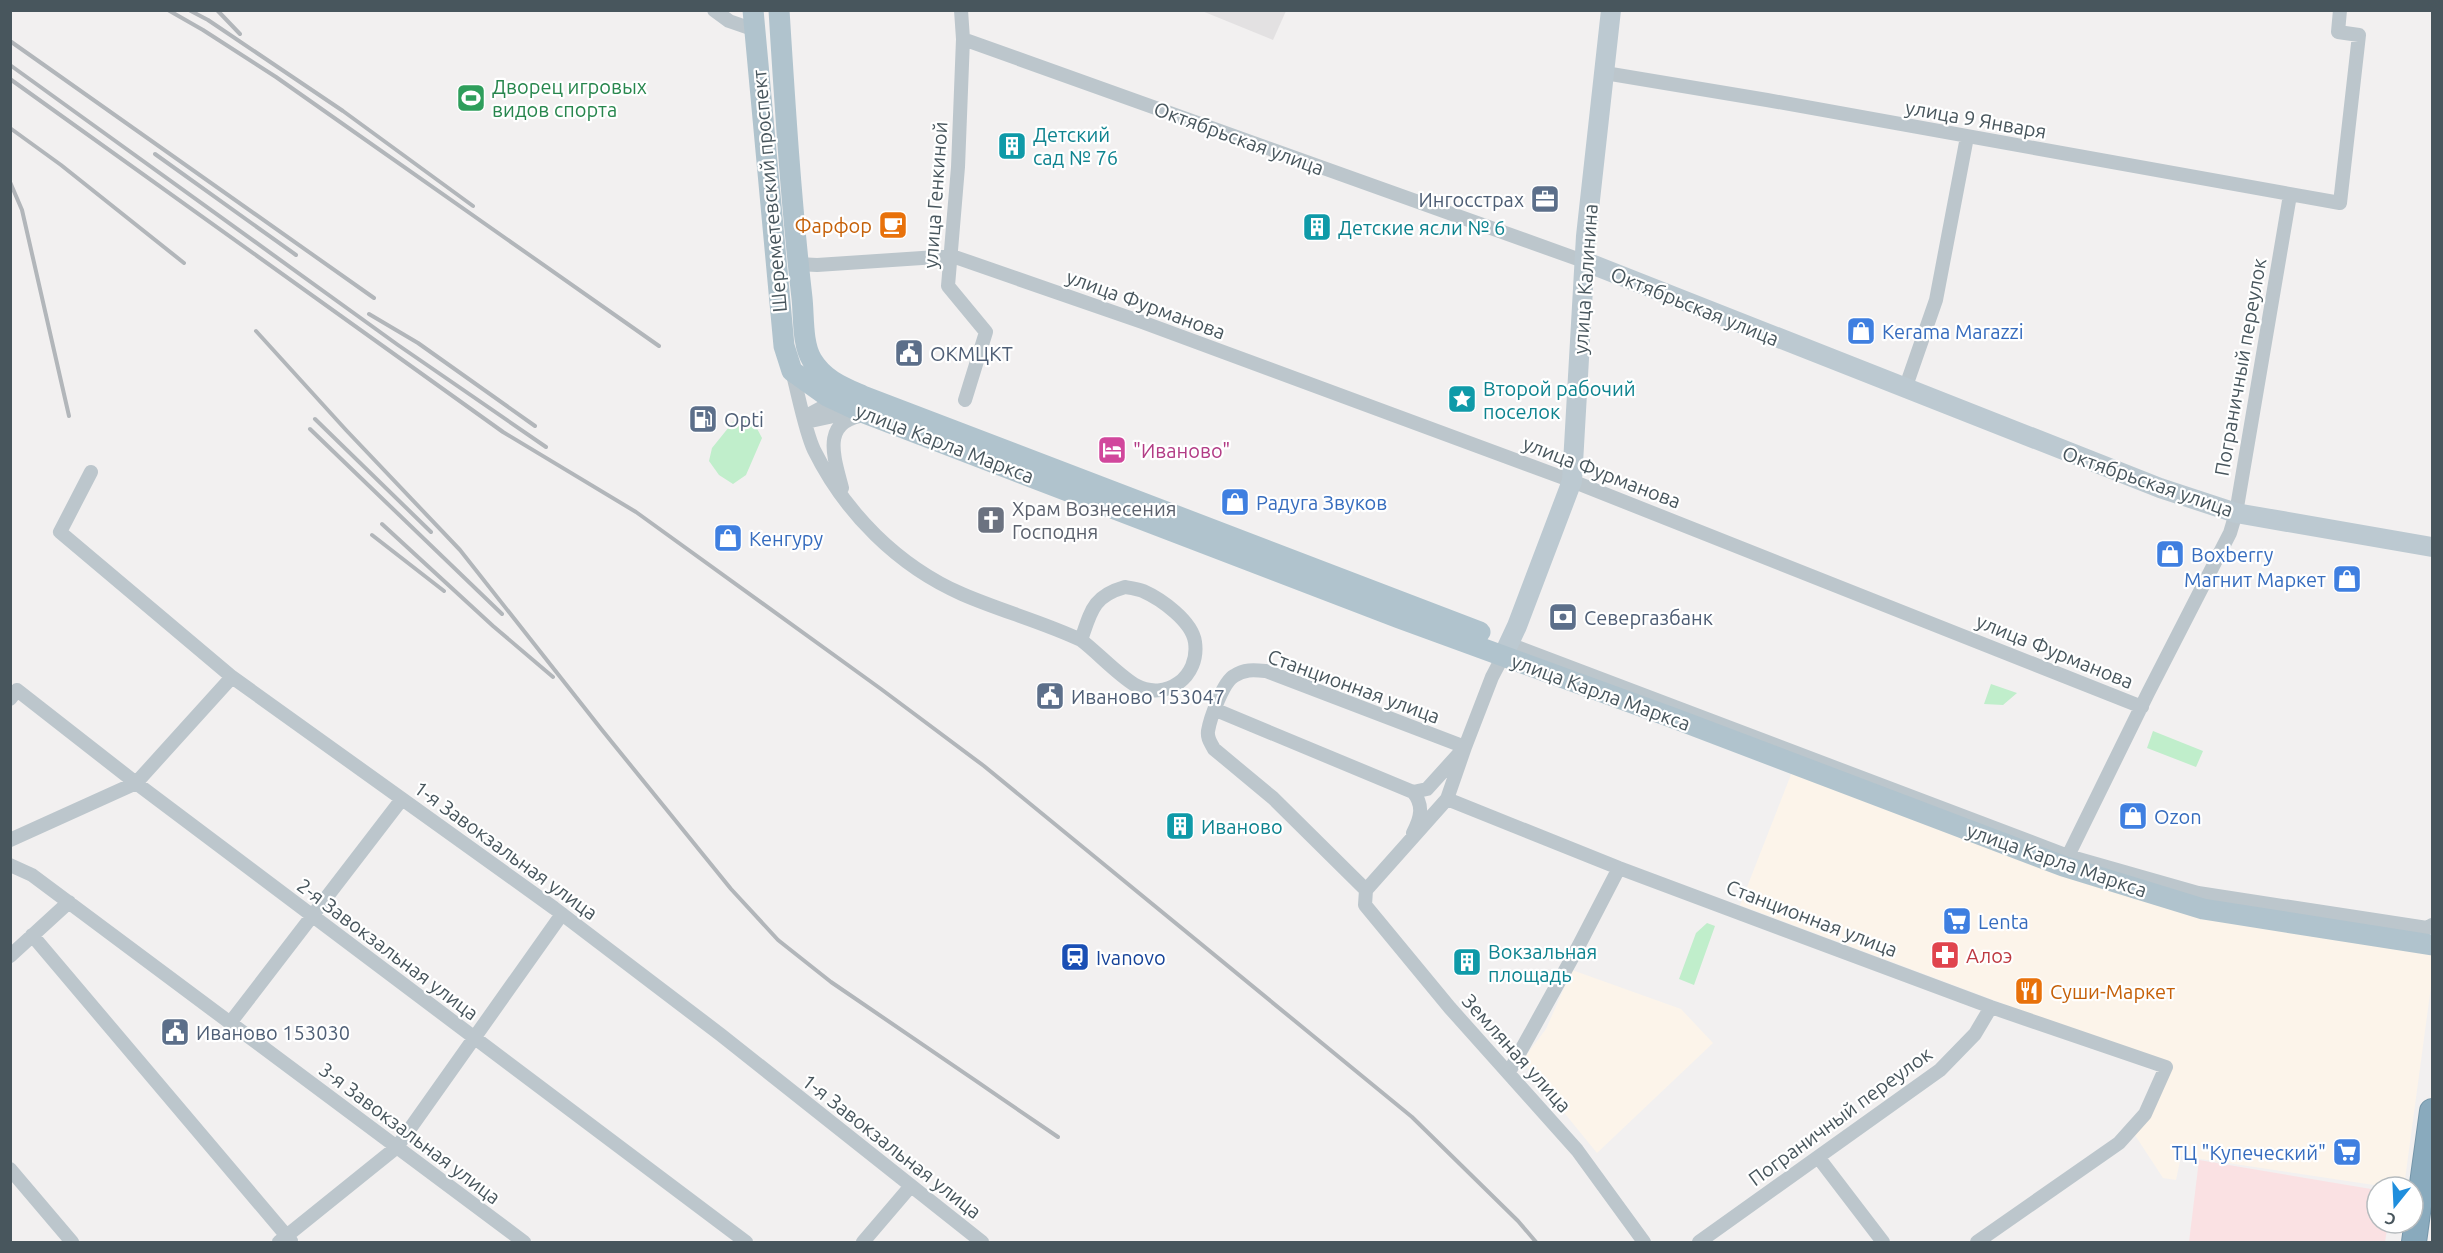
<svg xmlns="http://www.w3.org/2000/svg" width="2443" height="1253" font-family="Ubuntu,sans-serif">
<rect width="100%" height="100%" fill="#f2f0f0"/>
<path fill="#fcf4ea" d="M1792,772L2432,954V979L2404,1187H2387L2181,1156L2176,1180L2163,1178L2129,1126L2154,1098L2164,1064L1740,905Z
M1572,970L1681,1009L1713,1043L1597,1153L1522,1061L1546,1029Z"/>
<path fill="#e3e1e2" d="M1202,11H1286L1273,40Z"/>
<path fill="#fae1e3" d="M2199,1160L2377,1190V1223H2388L2385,1242H2189Z"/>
<path fill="#c0eecb" d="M751,417L762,438L746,475L733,484L719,475L709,461L712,448L733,422Z
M1991,684L2017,693L2003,705L1984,704Z
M2153,731L2203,751L2196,767L2147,748Z
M1707,923L1715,926L1694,985L1679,979L1696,933Z"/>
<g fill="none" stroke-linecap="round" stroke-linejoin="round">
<g stroke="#7495a9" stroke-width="26">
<path id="highway" d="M2414,1242L2432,1111"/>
</g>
<path stroke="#bcc6cc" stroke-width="14" d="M714,10L729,21L755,30
M961,10L963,39L958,167L948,286L986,332L965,400
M963,39L1586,262
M1605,73L1767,100L2340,203L2359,35L2338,32L2340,10
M798,264L817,265L952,256L1142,322L1572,481L2142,707
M792,371C798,393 805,431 814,450C845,513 898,566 962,594C1001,611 1043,622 1081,640
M1905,389L1936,300L1967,137
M806,422L812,413L838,399
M806,422L857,411
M91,472L60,532L232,677L554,908L721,1035L982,1242
M842,488C834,457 820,420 866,415
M1125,587C1131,588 1138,589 1143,591C1161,599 1192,621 1195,642C1200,677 1166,702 1135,685C1117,674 1098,653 1081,640C1091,611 1093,596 1125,587Z
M1509,644L2068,856L2198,893L2427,928L2432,925
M10,699L17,690L136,783L746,1242
M1216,710L1413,792L1427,789L1465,747
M1447,799L1619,868L1991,1007L2166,1067L2145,1114L2119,1143L1977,1242
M1413,833C1421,818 1424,805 1413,792
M10,840L136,783L232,677
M2064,864L2148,693L2230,533L2236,513L2290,195
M10,865L32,875L524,1242
M1366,890L1273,798L1214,749C1211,743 1207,739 1208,731C1210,719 1223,682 1234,676C1244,669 1254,670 1266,671L1465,747
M1366,890L1365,905L1450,1008L1577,1150L1644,1242
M1366,890L1447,799L1465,747L1492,677L1503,656
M32,935L291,1241
M10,956L69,902
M230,1023L402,799
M1509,1072L1577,949L1619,868
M1818,1157L1883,1242
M10,1169L72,1242
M279,1242L397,1147L562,914
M863,1242L910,1187
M1699,1242L1940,1070L1975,1034L1991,1007"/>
<path stroke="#bcc9d1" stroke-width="20" d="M1586,262L2160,488L2236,513L2432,547
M1503,656L1517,626L1572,481L1586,236L1611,10"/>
<path stroke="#b0c3cd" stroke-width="21" d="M753,10L784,346L792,371L827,396L859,411L1399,618L1676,719L2063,866L2203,909L2432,945
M779,10C785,106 791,202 802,298C804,316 802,344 812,360C824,380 843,387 863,396L1480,632"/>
<use href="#highway" stroke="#89aabd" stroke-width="24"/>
<path stroke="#b2b6ba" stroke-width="4" d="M168,10L203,30L276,77L659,346
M189,10L208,20L343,111L473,206
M217,10L240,34
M10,41L374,298
M10,65L398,345L546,447
M10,79L503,432L636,512L881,689L984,766L1412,1117L1518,1221L1536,1242
M10,128L61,165L184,263
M155,154L296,255
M10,182L22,210L69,416
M369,314L418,343L535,426
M256,331L346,430L460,550L602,730L731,889L778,940L831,982L1058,1137
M315,419L431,532
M310,429L502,614
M382,524L493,626L553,677
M372,535L444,591"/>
</g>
<defs>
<g id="stadium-square" transform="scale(1.5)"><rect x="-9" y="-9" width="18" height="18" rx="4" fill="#2e9e5b" stroke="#fff"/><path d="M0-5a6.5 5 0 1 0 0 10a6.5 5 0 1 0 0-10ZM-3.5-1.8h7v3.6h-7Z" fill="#fff"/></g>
<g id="building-square" transform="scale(1.5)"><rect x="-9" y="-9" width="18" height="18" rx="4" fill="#0f9aa8" stroke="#fff"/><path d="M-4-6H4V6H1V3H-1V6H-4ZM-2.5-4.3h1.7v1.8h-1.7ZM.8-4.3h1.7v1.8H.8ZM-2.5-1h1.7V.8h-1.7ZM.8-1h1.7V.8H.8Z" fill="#fff"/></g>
<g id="office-square" transform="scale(1.5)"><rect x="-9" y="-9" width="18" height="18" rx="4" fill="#5c6f8a" stroke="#fff"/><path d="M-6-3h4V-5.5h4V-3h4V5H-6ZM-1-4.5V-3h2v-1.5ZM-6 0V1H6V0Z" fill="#fff"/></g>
<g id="cafe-square" transform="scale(1.5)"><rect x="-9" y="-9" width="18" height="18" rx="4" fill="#e8710a" stroke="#fff"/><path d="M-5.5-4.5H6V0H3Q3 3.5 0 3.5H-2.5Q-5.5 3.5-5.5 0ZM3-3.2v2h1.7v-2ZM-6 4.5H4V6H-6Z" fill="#fff"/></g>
<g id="shop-square" transform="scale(1.5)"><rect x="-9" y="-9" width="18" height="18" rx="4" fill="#3f7fe0" stroke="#fff"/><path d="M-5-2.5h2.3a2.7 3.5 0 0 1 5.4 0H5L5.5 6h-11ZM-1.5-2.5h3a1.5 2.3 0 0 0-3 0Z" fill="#fff"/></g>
<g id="civic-square" transform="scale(1.5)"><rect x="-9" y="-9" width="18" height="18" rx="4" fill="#5c6f8a" stroke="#fff"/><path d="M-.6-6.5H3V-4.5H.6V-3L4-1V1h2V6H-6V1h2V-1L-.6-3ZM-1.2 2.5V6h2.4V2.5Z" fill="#fff"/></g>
<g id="sight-square" transform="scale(1.5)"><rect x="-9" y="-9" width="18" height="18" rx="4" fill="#0f9aa8" stroke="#fff"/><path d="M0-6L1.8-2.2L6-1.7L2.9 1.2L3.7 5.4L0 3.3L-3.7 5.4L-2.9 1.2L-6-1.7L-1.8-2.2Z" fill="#fff"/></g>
<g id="fuel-square" transform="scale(1.5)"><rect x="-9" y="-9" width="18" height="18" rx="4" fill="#5c6f8a" stroke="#fff"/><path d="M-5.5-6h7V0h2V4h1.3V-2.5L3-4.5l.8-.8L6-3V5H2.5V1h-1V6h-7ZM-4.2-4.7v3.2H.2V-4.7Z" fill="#fff"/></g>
<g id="hotel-square" transform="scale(1.5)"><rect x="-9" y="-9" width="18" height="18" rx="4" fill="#d1479c" stroke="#fff"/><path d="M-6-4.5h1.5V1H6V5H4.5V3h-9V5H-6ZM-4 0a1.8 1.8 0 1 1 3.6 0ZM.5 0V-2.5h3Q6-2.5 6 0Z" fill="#fff"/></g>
<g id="church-square" transform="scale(1.5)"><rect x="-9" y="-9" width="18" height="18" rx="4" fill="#6b7280" stroke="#fff"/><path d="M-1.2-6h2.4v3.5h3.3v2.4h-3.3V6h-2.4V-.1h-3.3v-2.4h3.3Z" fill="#fff"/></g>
<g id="bank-square" transform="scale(1.5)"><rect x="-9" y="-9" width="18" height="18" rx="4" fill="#5c6f8a" stroke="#fff"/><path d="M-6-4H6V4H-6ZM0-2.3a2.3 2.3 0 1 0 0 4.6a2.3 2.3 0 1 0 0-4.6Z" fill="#fff"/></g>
<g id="supermarket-square" transform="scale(1.5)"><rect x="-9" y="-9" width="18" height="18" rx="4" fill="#3f7fe0" stroke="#fff"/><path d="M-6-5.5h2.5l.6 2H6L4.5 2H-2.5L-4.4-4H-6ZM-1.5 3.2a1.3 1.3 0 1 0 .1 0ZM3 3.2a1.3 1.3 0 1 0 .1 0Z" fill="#fff"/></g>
<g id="pharmacy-square" transform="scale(1.5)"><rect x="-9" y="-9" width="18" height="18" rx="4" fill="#e0444e" stroke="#fff"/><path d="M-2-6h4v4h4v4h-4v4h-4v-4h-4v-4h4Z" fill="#fff"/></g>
<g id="station-square" transform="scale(1.5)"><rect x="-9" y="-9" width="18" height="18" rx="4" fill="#1a4fb4" stroke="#fff"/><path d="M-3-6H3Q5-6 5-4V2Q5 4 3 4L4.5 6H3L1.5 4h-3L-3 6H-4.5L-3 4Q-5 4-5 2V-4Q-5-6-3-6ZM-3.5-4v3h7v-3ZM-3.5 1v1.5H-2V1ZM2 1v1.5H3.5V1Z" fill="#fff"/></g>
<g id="restaurant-square" transform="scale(1.5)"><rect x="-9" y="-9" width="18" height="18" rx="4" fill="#e8710a" stroke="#fff"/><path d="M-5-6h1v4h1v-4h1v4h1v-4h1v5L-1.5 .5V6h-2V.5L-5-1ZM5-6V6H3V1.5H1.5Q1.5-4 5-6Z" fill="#fff"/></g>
</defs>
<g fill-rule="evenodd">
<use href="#stadium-square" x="471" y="98"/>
<use href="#building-square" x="1012" y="146"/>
<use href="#office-square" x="1545" y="199"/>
<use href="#cafe-square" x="893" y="225"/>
<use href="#building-square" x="1317" y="227"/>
<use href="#shop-square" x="1861" y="331"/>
<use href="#civic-square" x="909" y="353"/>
<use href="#sight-square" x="1462" y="399"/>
<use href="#fuel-square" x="703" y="419"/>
<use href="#hotel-square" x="1112" y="450"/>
<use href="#shop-square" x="1235" y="502"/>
<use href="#church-square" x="991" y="520"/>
<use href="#shop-square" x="728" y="538"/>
<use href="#shop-square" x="2170" y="554"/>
<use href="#shop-square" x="2347" y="579"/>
<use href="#bank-square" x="1563" y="617"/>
<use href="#civic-square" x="1050" y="696"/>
<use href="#shop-square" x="2133" y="816"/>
<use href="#building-square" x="1180" y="826"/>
<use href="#supermarket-square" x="1957" y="921"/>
<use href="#pharmacy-square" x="1945" y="955"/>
<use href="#station-square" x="1075" y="957"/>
<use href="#building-square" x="1467" y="962"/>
<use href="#restaurant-square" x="2029" y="991"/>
<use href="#civic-square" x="175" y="1032"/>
<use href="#supermarket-square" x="2347" y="1152"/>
</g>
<g text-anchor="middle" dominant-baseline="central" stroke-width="4.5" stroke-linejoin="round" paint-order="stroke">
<g font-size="20" fill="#27864d" stroke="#fff" text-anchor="start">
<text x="492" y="86">Дворец игровых<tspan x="492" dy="23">видов спорта</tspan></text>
</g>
<g font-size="20" fill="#48565d" stroke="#fff">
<text transform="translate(1976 119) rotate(10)">улица 9 Января</text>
<text transform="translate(1239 138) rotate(20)">Октябрьская улица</text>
<text transform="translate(769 191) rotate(-95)">Шереметевский проспект</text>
<text transform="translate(935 195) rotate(-86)">улица Генкиной</text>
<text transform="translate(1585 279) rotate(-86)">улица Калинина</text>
<text transform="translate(1146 304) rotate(20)">улица Фурманова</text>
<text transform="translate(1695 306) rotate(22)">Октябрьская улица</text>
<text transform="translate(2240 367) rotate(-80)">Пограничный переулок</text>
<text transform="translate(945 443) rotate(21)">улица Карла Маркса</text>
<text transform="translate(1602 472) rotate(21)">улица Фурманова</text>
<text transform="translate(2148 481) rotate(19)">Октябрьская улица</text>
<text transform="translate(2055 651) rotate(22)">улица Фурманова</text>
<text transform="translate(1354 686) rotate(20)">Станционная улица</text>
<text transform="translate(1601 692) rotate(20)">улица Карла Маркса</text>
<text transform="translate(506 850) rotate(36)">1-я Завокзальная улица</text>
<text transform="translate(2057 860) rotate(19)">улица Карла Маркса</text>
<text transform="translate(1812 918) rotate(21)">Станционная улица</text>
<text transform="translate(388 949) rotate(37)">2-я Завокзальная улица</text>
<text transform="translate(1517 1053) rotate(48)">Земляная улица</text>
<text transform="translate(1840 1116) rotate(-36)">Пограничный переулок</text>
<text transform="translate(410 1133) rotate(37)">3-я Завокзальная улица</text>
<text transform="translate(892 1146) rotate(38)">1-я Завокзальная улица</text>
</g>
<g font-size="20" fill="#0d838f" stroke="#fff" text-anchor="start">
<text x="1033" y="134">Детский<tspan x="1033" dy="23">сад № 76</tspan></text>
<text x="1338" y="227">Детские ясли № 6</text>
<text x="1483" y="388">Второй рабочий<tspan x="1483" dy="23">поселок</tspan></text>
<text x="1201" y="826">Иваново</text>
<text x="1488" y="951">Вокзальная<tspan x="1488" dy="23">площадь</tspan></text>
</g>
<g font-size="20" fill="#4e5e75" stroke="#fff" text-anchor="start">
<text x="1524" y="199" text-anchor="end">Ингосстрах</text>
<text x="930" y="353">ОКМЦКТ</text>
<text x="724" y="419">Opti</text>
<text x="1584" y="617">Севергазбанк</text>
<text x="1071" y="696">Иваново 153047</text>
<text x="196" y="1032">Иваново 153030</text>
</g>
<g font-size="20" fill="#c56008" stroke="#fff" text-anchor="end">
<text x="872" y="225">Фарфор</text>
<text x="2050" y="991" text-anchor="start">Суши-Маркет</text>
</g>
<g font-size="20" fill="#366cbe" stroke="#fff" text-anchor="start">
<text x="1882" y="331">Kerama Marazzi</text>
<text x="1256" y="502">Радуга Звуков</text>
<text x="749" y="538">Кенгуру</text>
<text x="2191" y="554">Boxberry</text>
<text x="2326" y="579" text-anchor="end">Магнит Маркет</text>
<text x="2154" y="816">Ozon</text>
<text x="1978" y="921">Lenta</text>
<text x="2326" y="1152" text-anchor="end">ТЦ "Купеческий"</text>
</g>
<g font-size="20" fill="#b23c85" stroke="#fff" text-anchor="start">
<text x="1133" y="450">"Иваново"</text>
</g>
<g font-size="20" fill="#5b616d" stroke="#fff" text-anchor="start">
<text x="1012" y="508">Храм Вознесения<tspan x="1012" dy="23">Господня</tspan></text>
</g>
<g font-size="20" fill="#be3a42" stroke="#fff" text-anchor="start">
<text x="1966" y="955">Алоэ</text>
</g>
<g font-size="20" fill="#164399" stroke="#fff" text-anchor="start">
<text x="1096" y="957">Ivanovo</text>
</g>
</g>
<rect width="2443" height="1253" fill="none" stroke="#48565d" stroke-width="24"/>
<g transform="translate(2395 1205) rotate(198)"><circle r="28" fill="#ffffff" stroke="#b6bbbe" stroke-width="1.5"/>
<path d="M0-4.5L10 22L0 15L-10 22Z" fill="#1f8edd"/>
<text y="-9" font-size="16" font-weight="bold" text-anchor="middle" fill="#48565d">С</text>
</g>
</svg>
